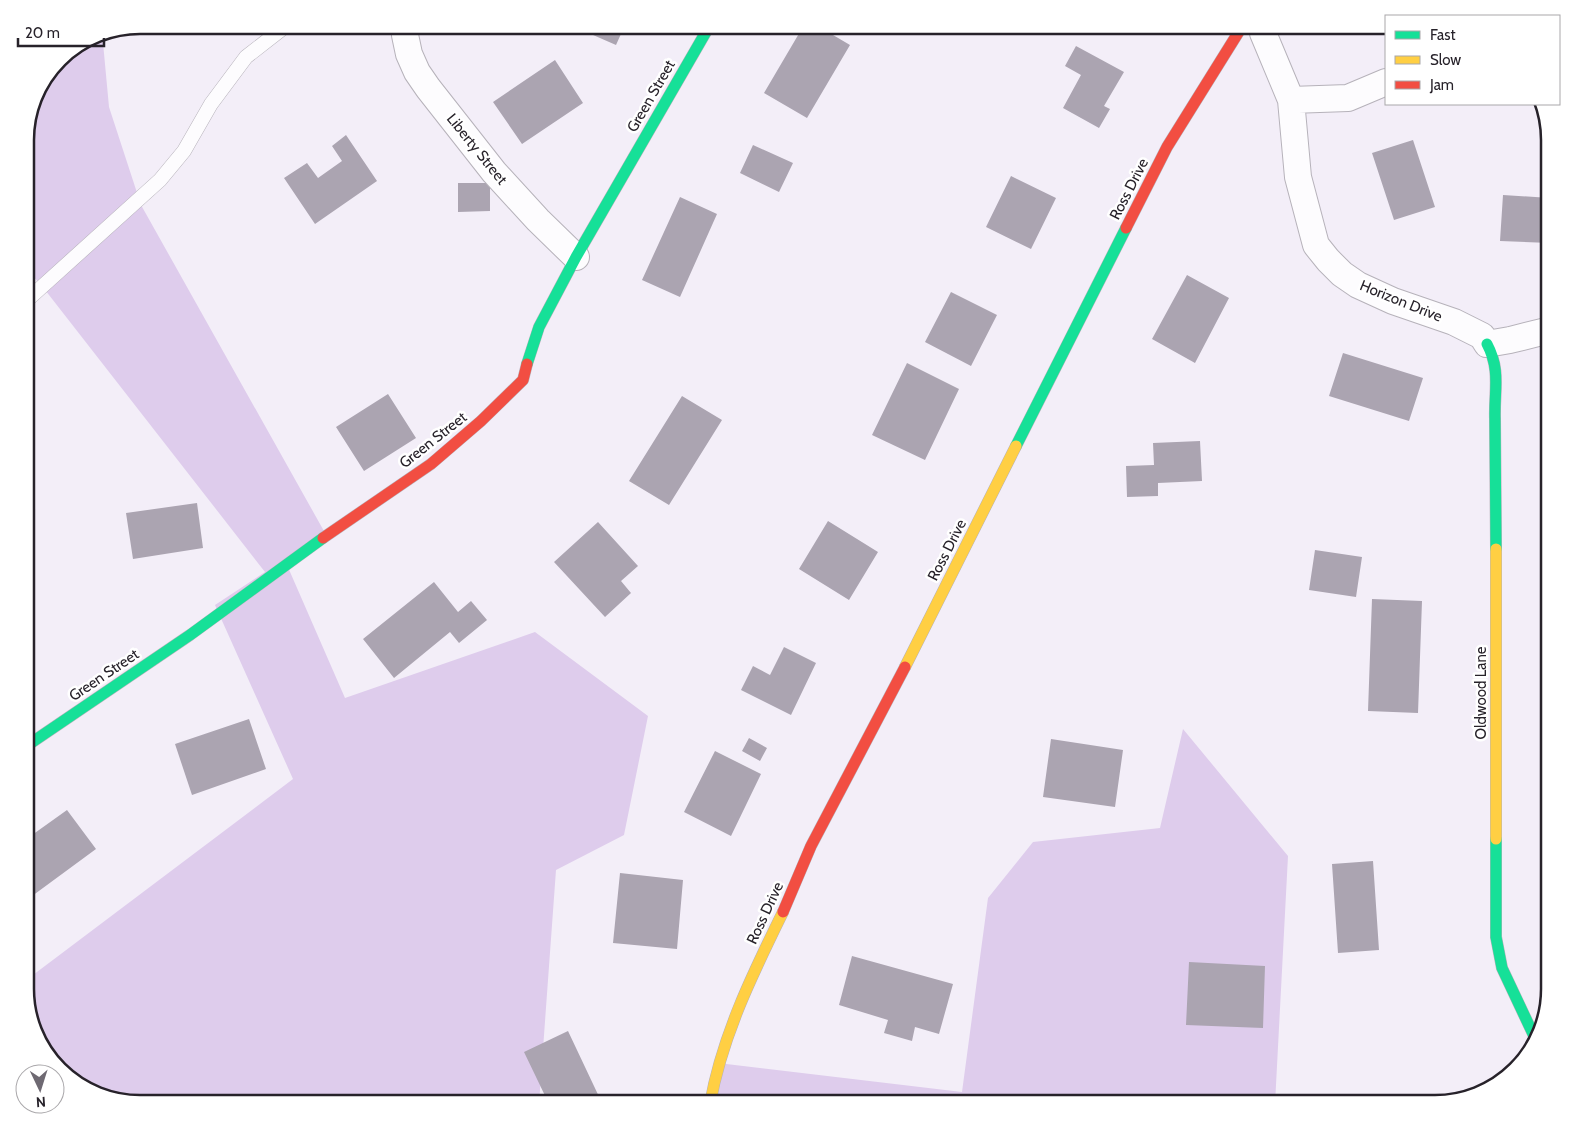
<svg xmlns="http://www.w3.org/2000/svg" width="1575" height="1129" font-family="Cabin,sans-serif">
<rect width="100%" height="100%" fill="#f3eef8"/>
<path fill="#deccec" d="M102,32L109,107L141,205L329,540L287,565L345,698L535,632L648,716L624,835L556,870L539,1104H140L70,1080L40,1046L25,996V981L293,779L215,605L265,572L42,286L25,268V132L37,89L64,54L96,34Z
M1183,729L1288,856L1275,1104H713L718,1063L962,1092L988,898L1033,842L1160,828Z"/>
<path fill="#aba4b1" d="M579,25H625L616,45L577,28Z
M804,25H816L850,45L807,118L764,93Z
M1076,46L1124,72L1104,106L1110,109L1099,128L1063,108L1081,75L1065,66Z
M555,60L583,103L522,144L493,102Z
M346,135L377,181L315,224L284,178L307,163L318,178L342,161L332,146Z
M1413,140L1435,207L1394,220L1372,153Z
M753,145L793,163L779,192L740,173Z
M1011,176L1056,198L1031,249L986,227Z
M458,183H490V211L458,212Z
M1503,195L1550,198V243L1500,241Z
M680,197L717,214L680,297L642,280Z
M1187,275L1229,298L1195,363L1152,339Z
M951,292L997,315L971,366L925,342Z
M1343,353L1423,378L1409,421L1329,396Z
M907,363L959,389L925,460L872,435Z
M388,394L416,438L364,471L336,427Z
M682,396L722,420L669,505L629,481Z
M1200,441L1202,481L1158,483V496L1127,497L1126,466L1154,465L1153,443Z
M197,503L203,548L133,559L126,513Z
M828,521L878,552L849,600L799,569Z
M598,522L638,566L621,581L631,593L605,617L554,562Z
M1315,550L1362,557L1356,597L1309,590Z
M434,582L458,612L471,601L487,620L459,643L450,632L394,678L363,639Z
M1372,599L1422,601L1418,713L1368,711Z
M784,647L816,663L791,715L741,690L753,666L770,675Z
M249,719L266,769L192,795L175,744Z
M749,738L767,748L760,761L742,751Z
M1051,739L1123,750L1115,807L1043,797Z
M715,751L761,774L731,836L684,812Z
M67,810L96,849L28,899L25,894V840Z
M1373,861L1379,950L1338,953L1332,864Z
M620,873L683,880L677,949L613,943Z
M852,956L953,984L939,1034L915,1027L912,1041L884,1033L888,1020L839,1005Z
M1189,962L1265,966L1263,1028L1186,1025Z
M568,1031L602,1103L600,1104H549L524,1052Z"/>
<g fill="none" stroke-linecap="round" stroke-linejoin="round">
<g stroke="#b6b2ba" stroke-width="15">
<path id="lane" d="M25,302L160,180L184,151L211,104L246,57L287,25"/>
</g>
<g stroke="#b6b2ba" stroke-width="28">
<path id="street" d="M405,25V35L409,54L417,72L428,88L494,172L538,220L576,257
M1263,25V33L1291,100L1298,177L1316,245L1328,260L1342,274L1358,285L1393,301L1454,322L1482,336L1487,344L1510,340L1550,330
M1291,100L1348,98L1386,82"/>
</g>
<g stroke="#b6b2ba" stroke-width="12">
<path id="fast" d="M1487,344C1501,370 1494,391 1495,419C1495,462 1496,506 1496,549
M527,364L539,327L576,257L710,25
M1016,446L1126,228
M25,747L190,635L323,538
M1496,839V937L1502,968L1534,1036"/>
</g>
<g stroke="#b6b2ba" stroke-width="12">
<path id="slow" d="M1496,549V839
M905,667L1016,446
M710,1104C722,1036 753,973 783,912"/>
</g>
<g stroke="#b6b2ba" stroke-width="12">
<path id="jam" d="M1126,228L1167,147L1243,25
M323,538L431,464L481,421L523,380L527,364
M783,912L811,846L905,667"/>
</g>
<use href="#lane" stroke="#fdfcfe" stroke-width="14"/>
<use href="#street" stroke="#fdfcfe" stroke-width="26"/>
<use href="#fast" stroke="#16e098" stroke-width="11"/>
<use href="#slow" stroke="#ffcf43" stroke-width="11"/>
<use href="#jam" stroke="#f24e42" stroke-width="11"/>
</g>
<g text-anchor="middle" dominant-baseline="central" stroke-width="5" stroke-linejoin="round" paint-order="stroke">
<g font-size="15" fill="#27222a" stroke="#fff">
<text transform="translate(651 96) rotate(-60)">Green Street</text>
<text transform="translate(477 149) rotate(51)">Liberty Street</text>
<text transform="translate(1129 189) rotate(-63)">Ross Drive</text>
<text transform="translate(1401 301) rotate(22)">Horizon Drive</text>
<text transform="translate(433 440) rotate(-38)">Green Street</text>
<text transform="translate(947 550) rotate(-63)">Ross Drive</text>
<text transform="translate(104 675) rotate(-34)">Green Street</text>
<text transform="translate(1481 693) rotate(-90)">Oldwood Lane</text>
<text transform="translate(765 913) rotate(-65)">Ross Drive</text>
</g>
</g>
<path d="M0 0H1575V1129H0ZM140 34H1435A106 106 0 0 1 1541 140V989A106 106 0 0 1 1435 1095H140A106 106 0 0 1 34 989V140A106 106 0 0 1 140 34Z" fill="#fff" fill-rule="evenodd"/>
<path fill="none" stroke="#27222a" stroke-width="2.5" d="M140 34H1435A106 106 0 0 1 1541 140V989A106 106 0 0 1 1435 1095H140A106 106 0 0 1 34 989V140A106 106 0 0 1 140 34Z"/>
<rect x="1385" y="15" width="175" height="90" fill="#ffffff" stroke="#a9a7aa"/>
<rect x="1395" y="31" width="25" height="8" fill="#16e098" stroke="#a9a7aa"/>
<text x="1430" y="40" font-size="15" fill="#27222a">Fast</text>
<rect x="1395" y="56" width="25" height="8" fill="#ffcf43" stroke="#a9a7aa"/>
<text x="1430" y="65" font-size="15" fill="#27222a">Slow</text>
<rect x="1395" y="81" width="25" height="8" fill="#f24e42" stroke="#a9a7aa"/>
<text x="1430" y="90" font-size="15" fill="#27222a">Jam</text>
<g transform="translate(40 1089) rotate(176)"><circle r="24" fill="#ffffff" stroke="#a9a7aa"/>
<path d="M0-4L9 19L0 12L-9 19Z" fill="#6e6972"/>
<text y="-8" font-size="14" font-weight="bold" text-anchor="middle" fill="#27222a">N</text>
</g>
<path d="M18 38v8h86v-8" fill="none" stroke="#27222a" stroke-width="2.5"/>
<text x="25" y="38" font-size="15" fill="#27222a" stroke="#ffffff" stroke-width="4" paint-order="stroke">20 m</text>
</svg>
